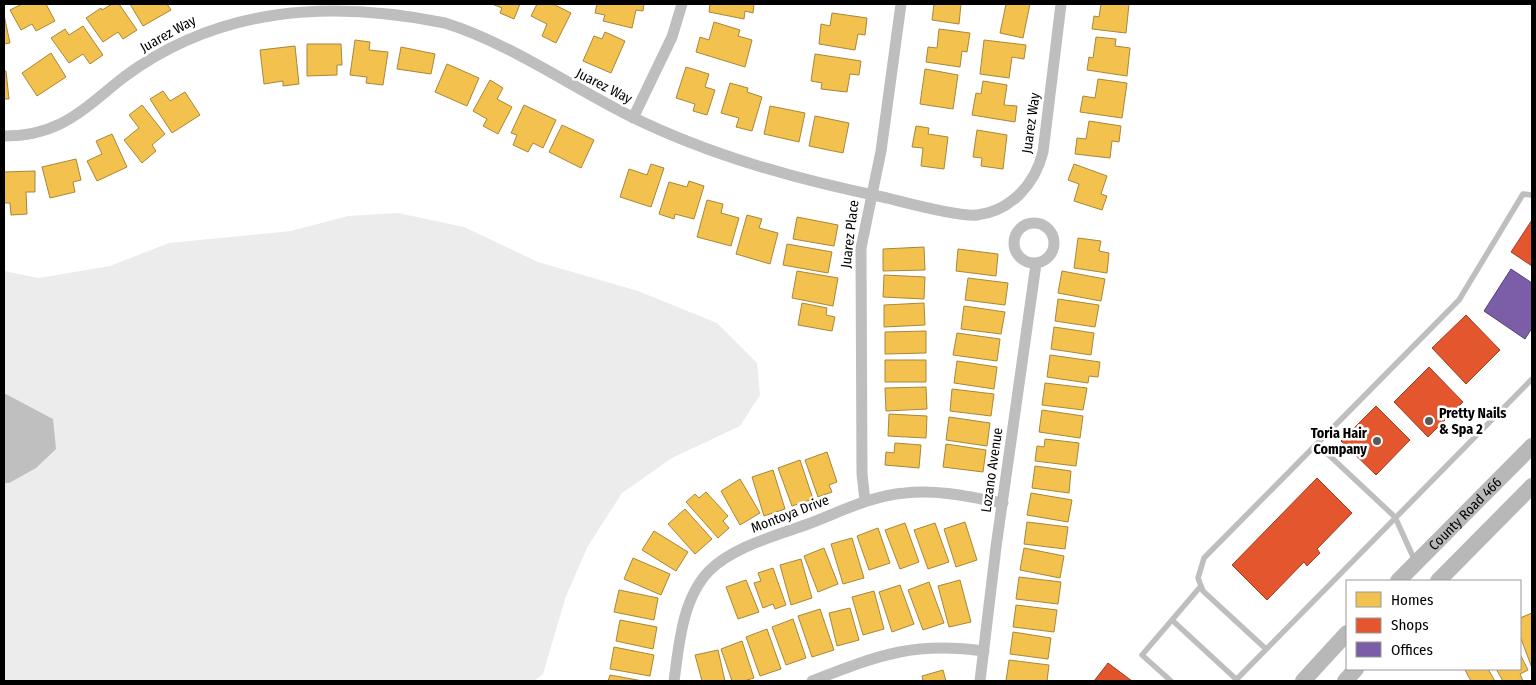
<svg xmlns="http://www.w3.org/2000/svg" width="1536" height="685" font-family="'Fira Sans Condensed',sans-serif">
<rect width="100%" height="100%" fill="#fff"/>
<path fill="#ececec" d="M398,213L464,227L538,262L638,291L717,323L757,363L760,395L740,426L672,458L622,493L588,546L566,596L543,674L534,681H4V483H9L53,419L4,393V271L39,278L110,266L169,243L291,231L348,216Z"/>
<path fill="#bfbfbf" d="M4,393L53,419L56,449L36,468L9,483H4Z"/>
<path fill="#f2c14e" stroke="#a98737" d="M22,4H46L55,21L36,31L32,24L21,30L10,10Z
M112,4H119L137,30L123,39L118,32L103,42L86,18L101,8L102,10Z
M130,4H167L171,10L143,26Z
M492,4H520L514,19L500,13L502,8Z
M537,4H553L571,13L556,43L542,36L547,24L531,16Z
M597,4H644L643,11L636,10L632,28L603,21L605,15L595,13Z
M710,4H754L753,13L745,11L744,19L709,12Z
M934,4H961L959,24L932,20Z
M1006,4H1030L1023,38L1000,33Z
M1101,4H1129L1126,33L1092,29L1094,16L1099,17Z
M832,13L867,18L865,35L858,34L855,50L819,44L821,24L830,26Z
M4,15L10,43L4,44Z
M714,22L740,30L738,36L752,40L745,67L696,52L700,37L709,40Z
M83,26L103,55L90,64L83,54L69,63L51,38L65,29L69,35Z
M939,29L970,33L967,52L962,51L960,67L926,62L928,47L937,48Z
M605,32L625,41L611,73L583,61L594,36L602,39Z
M1096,37L1116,39L1115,46L1130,48L1127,76L1087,70L1089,57L1093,58Z
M355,40L370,42L369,50L388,52L383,85L366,83L367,77L350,75Z
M984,40L1026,45L1024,59L1012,57L1009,78L980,74Z
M307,44H341L342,65H337V75L307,76Z
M295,46L299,84L283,86V81L264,84L260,50Z
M401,47L435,54L431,74L397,69Z
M51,53L66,77L37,96L22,73Z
M815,54L861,61L859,75L850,74L847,92L821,89L822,83L811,81Z
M447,64L479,78L467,106L435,92Z
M686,67L709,74L705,87L715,90L707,115L693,111L695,104L676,98Z
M925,69L958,75L953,109L920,104Z
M4,71H6L9,99H4Z
M1098,79L1127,83L1122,118L1080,112L1083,96L1095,98Z
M490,80L503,88L497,99L512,107L498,134L483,126L487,119L473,111Z
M983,81L1007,85L1004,105L1017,106L1015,122L972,115L976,93L981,94Z
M730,83L748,88L747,92L762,97L752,131L736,127L739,118L721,113Z
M163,91L170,101L185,92L200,115L172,133L150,99Z
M142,105L165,134L152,145L156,151L142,163L124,140L139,128L129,115Z
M524,105L556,120L543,148L533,143L528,152L513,145L517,135L511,133Z
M770,106L805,113L799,142L764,134Z
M815,116L849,123L843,153L809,146Z
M1089,121L1121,126L1119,142L1112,141L1110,158L1075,154L1077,138L1086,139Z
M562,125L594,140L581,168L549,152Z
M916,126L929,128L928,134L948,137L944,169L921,166L923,148L912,147Z
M977,130L1007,135L1003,169L981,166L982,158L973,157Z
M112,134L127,167L97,181L87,161L102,154L96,141Z
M76,159L81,180L73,182L75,192L50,198L42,167Z
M651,164L664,168L651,207L620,197L629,169L647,175Z
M1074,164L1107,176L1101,194L1107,196L1102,210L1074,201L1079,184L1068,180Z
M35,171V192H26L27,214L11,215L10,203H4V172Z
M689,181L704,186L694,219L675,214L674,219L659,214L669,182L687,187Z
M707,200L723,204L721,213L739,218L731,246L697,237Z
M747,215L762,219L759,228L778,233L770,264L736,254Z
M797,217L838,225L834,246L793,239Z
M1078,238L1101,241L1099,251L1109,253L1107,273L1074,268Z
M787,244L832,252L828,273L783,265Z
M924,247L925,270L883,271V249Z
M958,249L998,254L996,276L956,271Z
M797,271L838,278L833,306L792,298Z
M1062,271L1105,279L1101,301L1058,293Z
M884,275L925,277L924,299L883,297Z
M968,278L1008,283L1005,305L965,300Z
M1058,299L1099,305L1095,327L1055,321Z
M802,303L827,308L826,315L835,317L832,331L798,325Z
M924,303L925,325L884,327V305Z
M964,306L1005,312L1001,334L961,329Z
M1054,327L1094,333L1091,355L1051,349Z
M926,331V353L885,354V332Z
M957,333L1000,339L997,361L953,355Z
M1050,355L1100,362L1098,377L1089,376L1088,383L1047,377Z
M885,360H926V382H885Z
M957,361L997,367L994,389L954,383Z
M1045,383L1087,388L1083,410L1042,405Z
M926,387L927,409L886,411L885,388Z
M952,389L994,394L991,416L950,411Z
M1042,410L1083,416L1080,438L1039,432Z
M889,414L927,416L926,438L888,436Z
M949,417L990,423L987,446L946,440Z
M1045,439L1079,443L1076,466L1035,461L1037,446L1044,447Z
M895,443L921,445L919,468L885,465L886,452L894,453Z
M946,444L986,450L983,472L943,467Z
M827,452L837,482L829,485L832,492L818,497L805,460Z
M800,460L813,499L792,506L778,468Z
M1035,466L1071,471L1069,493L1032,488Z
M773,470L785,509L764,516L752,477Z
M740,479L760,513L740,525L721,491Z
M706,492L728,516L723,521L729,528L718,538L686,502L695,494L699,498Z
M1031,493L1072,500L1068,522L1027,515Z
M685,509L712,539L695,554L668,524Z
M965,522L977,560L956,567L944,529Z
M1027,522L1068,527L1065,549L1024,544Z
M905,523L919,562L900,569L885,530Z
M935,523L949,562L928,569L914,530Z
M878,528L890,563L869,570L857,536Z
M654,531L688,552L676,571L642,550Z
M852,538L864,578L843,584L831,544Z
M824,548L838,584L818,592L804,556Z
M1024,548L1064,556L1060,578L1020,570Z
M633,558L670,574L661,595L624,579Z
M801,559L812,598L791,605L780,565Z
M773,568L786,605L775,609L773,604L763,608L754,583L761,581L758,573Z
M1019,577L1061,582L1058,604L1016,599Z
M746,580L759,612L738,619L726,587Z
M960,580L971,622L949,627L938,586Z
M929,582L944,623L923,630L908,590Z
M900,585L914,624L892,632L879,592Z
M619,590L658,598L654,620L614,612Z
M874,591L884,629L863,635L852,597Z
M1016,605L1057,610L1054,632L1013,627Z
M850,608L859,640L837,646L829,613Z
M820,609L834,650L812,657L798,616Z
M1532,613V668L1520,636V618Z
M793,619L806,658L786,665L772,627Z
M620,620L657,627L653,649L616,641Z
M767,629L781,669L760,676L746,637Z
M1013,632L1051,638L1048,659L1010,654Z
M742,641L754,678L744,681H732L721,649Z
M614,647L654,655L650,676L610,669Z
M718,650L725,681H702L695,655Z
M1520,654L1528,670L1520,674L1523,681H1503L1496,669H1520Z
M1009,660L1049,665L1047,681H1006Z
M1468,669H1488L1495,681H1471L1465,670Z
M943,670L946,681H923L922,676Z
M610,675L643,681H608Z"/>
<path fill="#e4572e" stroke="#a03d20" d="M1532,220V266L1511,252Z
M1466,315L1500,350L1466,384L1432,348Z
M1429,367L1463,402L1428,437L1394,402Z
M1376,406L1410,440L1376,475L1341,441Z
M1317,478L1352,513L1317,549L1320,553L1307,566L1304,562L1267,600L1232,565Z
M1108,663L1132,681H1094Z"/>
<path fill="#7b5ea7" stroke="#564275" d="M1511,269L1532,283V328L1525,339L1484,311Z"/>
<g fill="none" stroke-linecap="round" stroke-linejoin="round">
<path stroke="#bebebe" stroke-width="5.5" d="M1317,444L1395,517L1415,561
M1172,620L1237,680
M1266,649L1203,591L1198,578L1204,558L1459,300L1523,194L1532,195
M1171,681L1142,655L1201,586
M1235,681L1532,379"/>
<path stroke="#bebebe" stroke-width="11" d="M633,118L672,37L682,4
M4,136C61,136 83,109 124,77C220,6 331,0 445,23C509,43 570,86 630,116C711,156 799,180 887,198C907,203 958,217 977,215C1011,211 1035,184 1043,152L1061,4
M1014 243a20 20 0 1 1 40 0a20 20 0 1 1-40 0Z
M865,501L862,474L861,248L881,151L901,4
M674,681C679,645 682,599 709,571C734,546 776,536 808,524C840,512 870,496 905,493C938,489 971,497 1003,503
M812,681C877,656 912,641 984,651
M980,681L996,547L1036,264"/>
<g stroke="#b8b8b8" stroke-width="16">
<path id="s1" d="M1398,581L1532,446"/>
<path d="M1438,581L1532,486"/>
<path d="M1303,681L1347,633"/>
<path d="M1345,681L1356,669"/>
</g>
</g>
<g fill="#595959" stroke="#fff" stroke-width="2">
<circle cx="1429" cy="421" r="5"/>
<circle cx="1377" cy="441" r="5"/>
</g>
<g text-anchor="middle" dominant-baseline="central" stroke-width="5" stroke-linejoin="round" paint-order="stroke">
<g font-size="14" fill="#000" stroke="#fff">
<text transform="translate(168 34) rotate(-29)">Juarez Way</text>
<text transform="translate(604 86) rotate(27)">Juarez Way</text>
<text transform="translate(1031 123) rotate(-82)">Juarez Way</text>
<text transform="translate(850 234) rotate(-83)">Juarez Place</text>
<text transform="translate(992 470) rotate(-82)">Lozano Avenue</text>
<text transform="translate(790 514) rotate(-21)">Montoya Drive</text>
<text stroke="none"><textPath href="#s1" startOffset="95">County Road 466</textPath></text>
</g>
<g font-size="14" font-weight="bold" fill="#000" stroke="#fff" text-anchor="start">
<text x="1439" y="413">Pretty Nails<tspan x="1439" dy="16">&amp; Spa 2</tspan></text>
<text x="1367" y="433" text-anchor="end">Toria Hair<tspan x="1367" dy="16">Company</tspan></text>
</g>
</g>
<rect width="1536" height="685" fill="none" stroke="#000000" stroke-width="10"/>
<rect x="1346" y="580" width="175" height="90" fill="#ffffff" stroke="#999999"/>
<rect x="1356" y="592" width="25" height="15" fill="#f2c14e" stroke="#999999"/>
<text x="1391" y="605" font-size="15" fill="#000000">Homes</text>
<rect x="1356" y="618" width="25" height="15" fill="#e4572e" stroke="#999999"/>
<text x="1391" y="630" font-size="15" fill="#000000">Shops</text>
<rect x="1356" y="642" width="25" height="15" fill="#7b5ea7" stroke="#999999"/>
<text x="1391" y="655" font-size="15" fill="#000000">Offices</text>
</svg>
